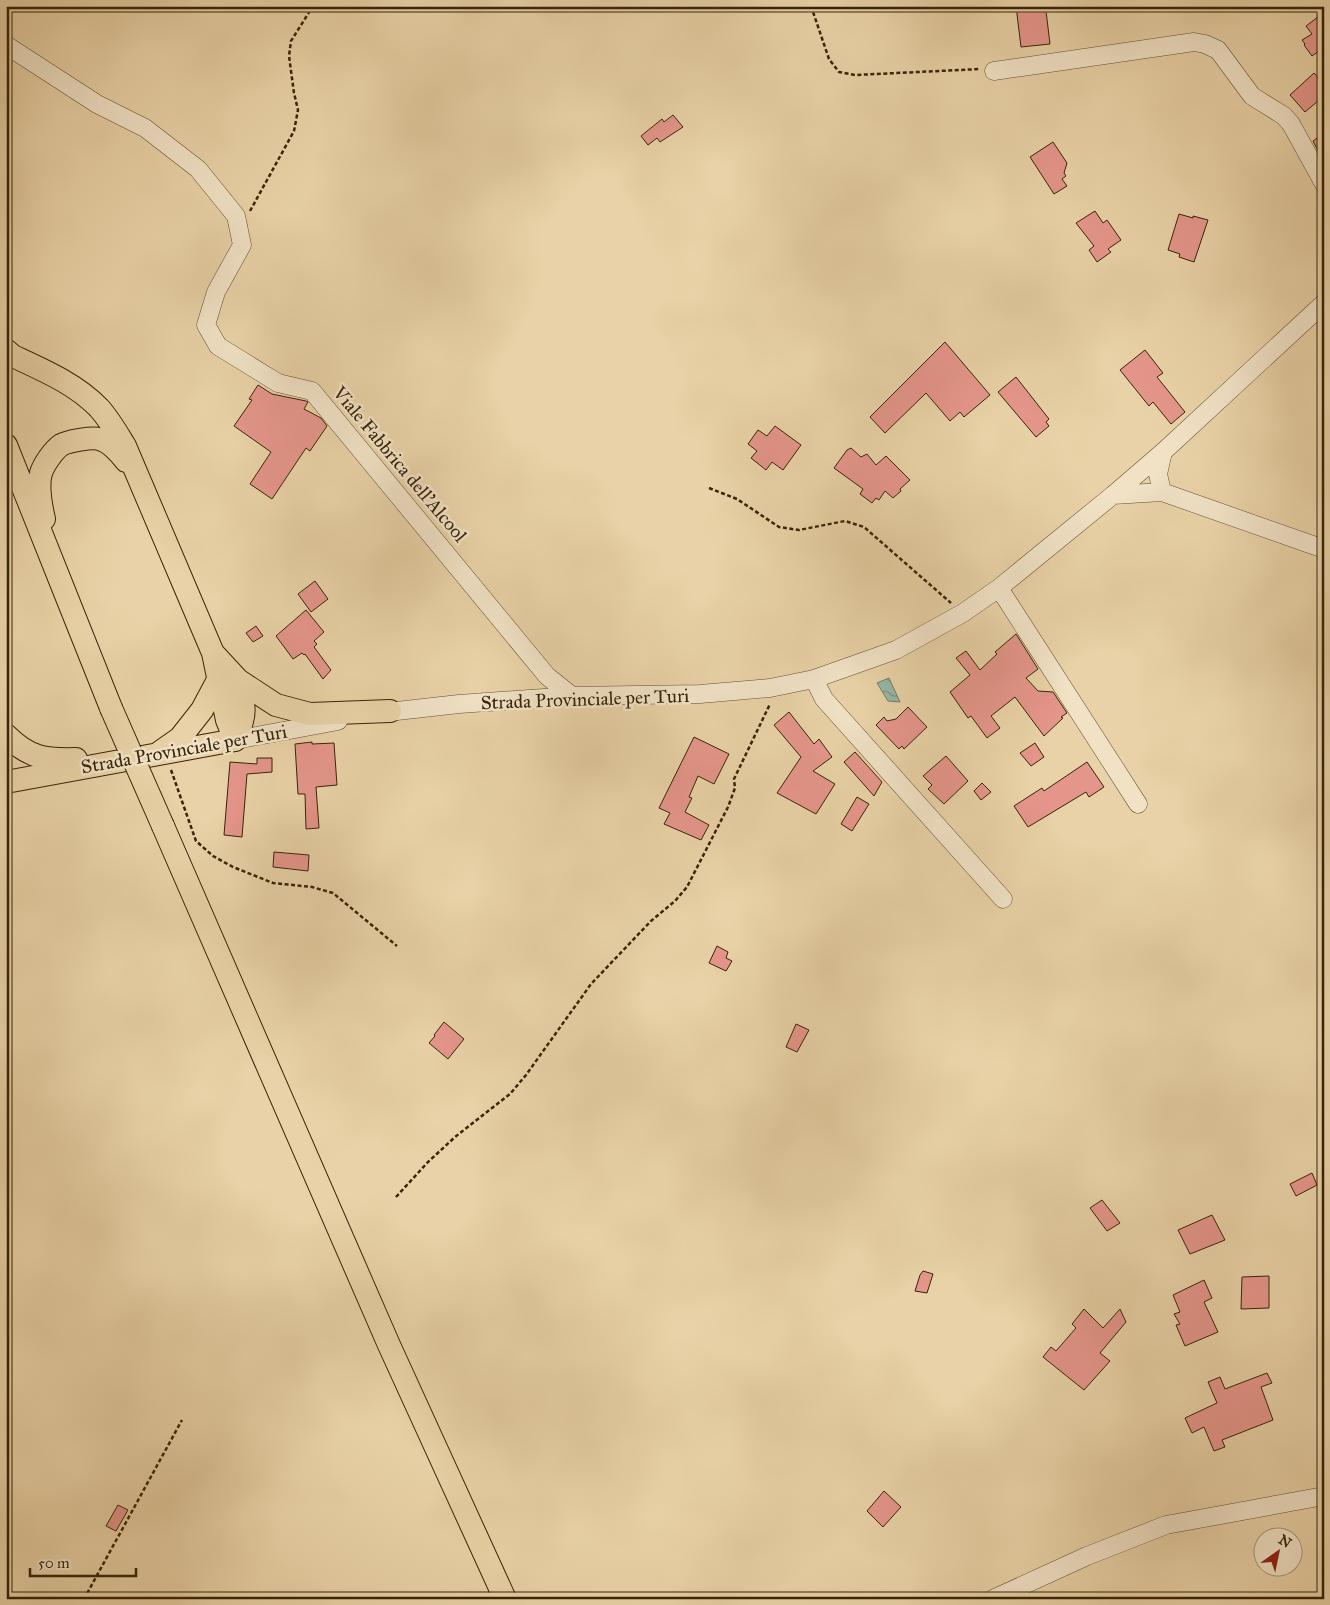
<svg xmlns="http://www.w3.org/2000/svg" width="1330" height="1605" font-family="'IM FELL Great Primer',serif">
<defs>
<pattern id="water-waves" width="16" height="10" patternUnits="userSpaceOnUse" patternTransform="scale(1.25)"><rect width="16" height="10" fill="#97b8a6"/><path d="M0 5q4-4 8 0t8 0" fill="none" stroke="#7c9585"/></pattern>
</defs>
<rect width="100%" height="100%" fill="#e9d2a7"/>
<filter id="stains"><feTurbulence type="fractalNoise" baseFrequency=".004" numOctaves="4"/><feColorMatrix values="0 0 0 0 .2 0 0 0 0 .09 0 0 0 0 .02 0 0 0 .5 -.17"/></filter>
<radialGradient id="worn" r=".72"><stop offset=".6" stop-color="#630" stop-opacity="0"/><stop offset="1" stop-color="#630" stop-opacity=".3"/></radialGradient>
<path fill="url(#water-waves)" stroke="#717d67" d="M889,678L900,702L888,701L877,683Z"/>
<path fill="#e5968b" stroke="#372409" d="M1016,6H1042L1043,12L1046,11L1050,44L1021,47Z
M1318,17L1324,25V51L1322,49L1312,56L1304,45L1305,44L1302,40L1312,34L1306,26Z
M1314,73L1324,84V96L1305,112L1290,95Z
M673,115L683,127L660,142L657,138L648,145L641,136L662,119L664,122Z
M1324,133V162L1313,141Z
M1053,142L1067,163L1064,173L1066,176L1062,179L1067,186L1054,194L1030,157Z
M1095,211L1103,223L1107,220L1121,240L1108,249L1111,252L1097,262L1089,250L1094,246L1076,223Z
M1179,214L1193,218V216L1208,220L1194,262L1179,257L1180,254L1168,250Z
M945,342L990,395L964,417L960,412L950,421L926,393L885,433L870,417Z
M1145,350L1163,373L1157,377L1185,412L1171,424L1153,402L1149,406L1120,370Z
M1016,377L1049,419L1046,422L1049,426L1036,437L998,392Z
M258,385L272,394L306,401L308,402L304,409L321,418L327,426L310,451L306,448L272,499L250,484L271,452L234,426L252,400L249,399Z
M775,426L801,445L783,470L772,462L766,470L751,458L757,451L748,444L758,430L767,436Z
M851,448L861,457L867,454L876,465L886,456L910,480L900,489L901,491L893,498L885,491L879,500L876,498L872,503L860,494L863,489L834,468L847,450Z
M315,581L328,599L311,612L298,594Z
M306,610L324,632L314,641L317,644L314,647L331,670L323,679L305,654L304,655L302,653L293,659L276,636Z
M256,626L263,636L253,642L246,633Z
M1016,634L1038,669L1026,678L1038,691L1053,692L1067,713L1061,717L1063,718L1044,736L1015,697L991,716L1000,728L987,738L971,716L968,718L950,692L970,675L956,658L966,651L980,670L997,654L995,652Z
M908,707L927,727L904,749L902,746L899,749L876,725L884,717L887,721L896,719Z
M789,712L814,744L819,739L832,757L813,771L835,784L816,814L777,793L801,757L774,725Z
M694,737L729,754L714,784L698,776L689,797L692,798L685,812L709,825L701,840L664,824L670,813L659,808Z
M312,742V744L334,743L337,785L316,787L319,828L306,829L305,794H298L295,744Z
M1035,743L1044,757L1031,766L1020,753Z
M855,752L882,782L874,796L844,762Z
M946,756L968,781L944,804L928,789L932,785L923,776Z
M257,758H272V772L247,774L242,837L224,835L230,762L257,764Z
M1087,762L1104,787L1089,797L1086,792L1028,827L1014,806L1042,788L1044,791Z
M982,783L991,792L981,800L974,791Z
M857,797L869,804L852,831L841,824Z
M274,852L309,855L308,871L273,867Z
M717,946L728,952L726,958L732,961L726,971L709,963Z
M444,1022L464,1039L448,1059L429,1043L435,1036L434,1035Z
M796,1024L809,1030L797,1052L786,1047Z
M1312,1173L1317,1185L1296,1196L1290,1184Z
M1102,1200L1120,1223L1107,1231L1090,1208Z
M1212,1215L1225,1240L1190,1254L1178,1230Z
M923,1271L933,1274L927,1293L915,1291L920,1275Z
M1269,1276V1308L1241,1309L1242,1277Z
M1204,1280L1212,1298L1204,1302L1218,1332L1185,1346L1176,1325L1180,1324L1174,1314L1180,1312L1173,1295Z
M1084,1309L1103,1328L1120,1309L1126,1322L1100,1353L1110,1361L1084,1390L1043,1357L1051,1347L1056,1351L1076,1328L1072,1324Z
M1267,1373L1272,1383L1261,1387L1273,1420L1222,1440L1225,1447L1214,1451L1204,1427L1192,1433L1185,1418L1217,1403L1208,1382L1220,1377L1225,1389Z
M884,1491L901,1507L883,1527L867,1511Z
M118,1505L128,1510L116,1531L106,1526Z"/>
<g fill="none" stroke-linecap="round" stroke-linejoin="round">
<g stroke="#645030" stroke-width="19">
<path id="minor" d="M6,45L97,104L145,128L198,169L236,216L242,245L216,292L206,325L218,346L278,383L312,391L547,676L572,696
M994,71L1194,42L1205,44L1218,50L1252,96L1284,116L1291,124L1324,184
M1162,492L1158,474L1163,452
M1113,495L1162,492L1324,549
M999,588L1138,804
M814,679L824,699L1003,899
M379,713L459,704L572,696L700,694L770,688L814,679L896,650L963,613L999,588L1113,495L1163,452L1324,303
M235,740L338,721
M993,1599L1087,1556L1166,1525L1324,1496"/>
</g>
<g stroke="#372409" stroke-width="24">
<path id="major" d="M6,350L13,356C43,370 76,384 99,408C109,419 117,433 125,446L213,653L227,720L235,740
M6,445L111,708
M44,519C41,506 37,487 41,473C44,464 53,451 61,445C68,441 92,437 99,439C109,441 120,453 126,461
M213,653L238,680L276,705L310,714L390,711
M6,735C29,758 45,760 76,759
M235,740C247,715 245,707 238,680
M160,752L180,738L202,710L218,680
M6,782L235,740
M163,826L389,1345L505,1599"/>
</g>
<path stroke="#372409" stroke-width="2.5" stroke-dasharray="4 2.5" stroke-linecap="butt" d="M811,6L829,59L839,72L855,75L980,69
M250,211L294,131L298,110L294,93L289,56L291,41L313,6
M709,488L737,499L779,527L799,530L845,521L864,527L951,603
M171,770L196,841L213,856L233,867L273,883L312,887L333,893L397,946
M6,1075L10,1098
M396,1197L428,1162L455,1137L510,1094L526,1075L591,984L651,921L675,901L687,887L728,807L735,788L734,779L770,704
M84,1599L182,1420"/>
<use href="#minor" stroke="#f1e2c6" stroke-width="18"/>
<use href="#major" stroke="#e9d2a7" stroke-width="22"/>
<g stroke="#372409" stroke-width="24" stroke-linecap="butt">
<path id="major-bridge" d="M111,708L163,826"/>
</g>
<use href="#major-bridge" stroke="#e9d2a7" stroke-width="22"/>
</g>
<g text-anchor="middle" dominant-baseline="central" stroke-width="5" stroke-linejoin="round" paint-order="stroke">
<g font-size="19" fill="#372409" stroke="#f1e2c6">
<text transform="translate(400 464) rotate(50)">Viale Fabbrica dell'Alcool</text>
<text transform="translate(585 699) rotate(-2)">Strada Provinciale per Turi</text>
<text transform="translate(184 749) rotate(-10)">Strada Provinciale per Turi</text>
</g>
</g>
<rect width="1330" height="1605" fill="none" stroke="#e9d2a7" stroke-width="25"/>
<rect x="8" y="8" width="1315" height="1590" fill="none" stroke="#372409" stroke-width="2.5"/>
<rect x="12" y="12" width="1305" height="1580" fill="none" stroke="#372409"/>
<g transform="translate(1278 1552) rotate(33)"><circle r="24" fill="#f1e2c6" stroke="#a7967a"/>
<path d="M0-4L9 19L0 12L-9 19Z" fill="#8f2418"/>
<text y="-8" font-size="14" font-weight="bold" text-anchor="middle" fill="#372409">N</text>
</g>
<path d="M30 1568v8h106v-8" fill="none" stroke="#372409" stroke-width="2.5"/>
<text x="38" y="1568" font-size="15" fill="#372409" stroke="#f1e2c6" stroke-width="4" paint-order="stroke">50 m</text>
<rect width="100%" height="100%" filter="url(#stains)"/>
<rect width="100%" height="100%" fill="url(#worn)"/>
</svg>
